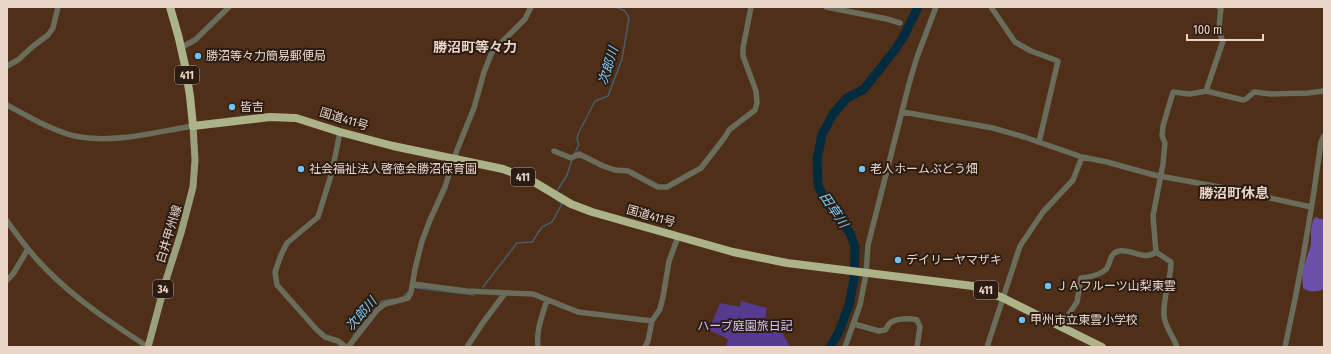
<svg xmlns="http://www.w3.org/2000/svg" width="1331" height="354" font-family="'Fira Sans Condensed','Noto Sans JP',sans-serif">
<rect width="100%" height="100%" fill="#4f2f18"/>
<path fill="#563a8f" d="M741,301L767,308L765,320L766,322L782,332L790,347H726L728,339L709,330L720,303L740,307Z"/>
<path fill="#6c4fab" d="M1316,217L1320,219H1324V289C1316,292 1310,293 1303,288L1302,272L1311,245V230L1313,220Z"/>
<g fill="none" stroke-linecap="round" stroke-linejoin="round">
<path stroke="#475e68" stroke-width="1.5" d="M575,153L579,144L577,139L578,134L595,101L608,96L622,59L629,18L625,11L616,7
M557,191L567,175L572,160
M483,287L517,243L532,242L542,227L552,222L562,204L554,198
M417,288L474,295
M404,296L409,291
M377,307L382,301L393,299
M353,336L367,319
M336,347L337,346"/>
<path stroke="#012b3f" stroke-width="9" d="M830,347L838,334L849,305L854,279L855,247L850,233L827,203L818,186L817,159L822,135L833,114L847,98L864,89L894,51L903,38L918,7"/>
<path stroke="#6a6d5b" stroke-width="5.5" d="M826,7L887,19L900,23
M991,7L1015,42L1031,51L1058,61L1039,142
M182,47L195,40L229,7
M7,66L18,60L32,47L48,35L53,28L58,7
M1206,91L1223,41C1217,32 1220,19 1221,8L1219,7
M7,105C27,116 58,134 80,137C117,143 156,132 193,126
M903,112L993,128L1024,137L1082,157L1107,162L1154,175L1225,188L1311,207
M340,132L332,172L318,217L287,243L281,255L275,272L277,285L317,330L325,337L338,341L346,347
M554,151L571,158L579,154L603,166L615,170L628,171L658,187H667L701,168L725,137L729,130L755,110L757,103L756,91L743,56V48L751,7
M7,221C19,238 31,254 46,269C75,299 113,324 148,347
M1156,252L1153,216L1163,164L1165,143L1162,136L1163,126L1173,92L1190,94L1206,91L1243,100L1246,99L1254,92L1271,94L1308,93L1324,91
M1156,252L1171,262C1171,280 1163,296 1164,315C1164,326 1174,337 1177,347
M7,280L13,274L28,249
M413,284L466,291L533,294L578,312L652,321
M854,324L879,331L885,330C887,328 888,325 889,324C894,318 910,318 917,320L920,327L917,347
M1061,326L1077,302L1081,278C1089,277 1102,275 1107,268C1111,261 1110,253 1119,251C1132,249 1144,261 1156,252
M348,347L378,309L385,304L408,298L411,292L415,269L422,241L430,220L445,187L457,150L474,108L484,72L492,52L525,19L531,7
M467,347L482,324L505,293
M538,347C536,330 542,316 547,300
M645,347L648,341L652,321L660,309L663,297L669,261L678,237
M845,347L860,305L866,274L868,245L909,84L917,57L936,7
M987,347L1020,246L1043,212L1073,180L1082,157
M1285,347C1300,279 1312,211 1321,142L1324,136"/>
<path stroke="#9a9f7c" stroke-width="7" d="M148,347L166,280L181,233L193,187L195,160L193,126"/>
<path stroke="#adb389" stroke-width="8" d="M170,7C183,48 190,83 193,126L270,117L296,118L340,132L393,146L503,169L529,179L571,204L592,212L733,252L787,263L973,286L1003,298L1102,347"/>
</g>
<g fill="#6dc2f3" stroke="#2a1c12" stroke-width="1.5">
<circle cx="198" cy="56" r="4"/>
<circle cx="232" cy="107" r="4"/>
<circle cx="301" cy="169" r="4"/>
<circle cx="862" cy="169" r="4"/>
<circle cx="898" cy="260" r="4"/>
<circle cx="1048" cy="286" r="4"/>
<circle cx="1022" cy="320" r="4"/>
</g>
<g text-anchor="middle" dominant-baseline="central" stroke-width="4" stroke-linejoin="round" paint-order="stroke">
<g fill="#2a1c12" stroke="#b09e91" stroke-width="1">
<rect x="175" y="66" width="24" height="18" rx="3"/>
<rect x="511" y="168" width="24" height="18" rx="3"/>
<rect x="153" y="280" width="20" height="18" rx="3"/>
<rect x="974" y="281" width="24" height="18" rx="3"/>
</g>
<g font-size="11" font-weight="bold" fill="#ead5c8">
<text x="187" y="75">411</text>
<text x="523" y="177">411</text>
<text x="163" y="289">34</text>
<text x="986" y="290">411</text>
</g>
<g font-size="12" fill="#ead5c8" stroke="#2a1c12" text-anchor="start">
<text x="206" y="56">勝沼等々力簡易郵便局</text>
<text x="240" y="107">皆吉</text>
<text x="309" y="169">社会福祉法人啓徳会勝沼保育園</text>
<text x="870" y="169">老人ホームぶどう畑</text>
<text x="906" y="260">デイリーヤマザキ</text>
<text x="1056" y="286">ＪＡフルーツ山梨東雲</text>
<text x="1030" y="320">甲州市立東雲小学校</text>
</g>
<g font-size="12" fill="#ead5c8" stroke="#2a1c12">
<text transform="translate(344 119) rotate(17)">国道411号</text>
<text transform="translate(651 216) rotate(16)">国道411号</text>
<text transform="translate(169 234) rotate(-73)">白井甲州線</text>
</g>
<g font-size="12" fill="#d5c9fb" stroke="#2a1c12">
<text x="745" y="326">ハーブ庭園旅日記</text>
</g>
<g font-size="13" font-style="italic" fill="#7bccfa" stroke="#2a1c12">
<text transform="translate(608 66) rotate(-73)">次郎川</text>
<text transform="translate(834 210) rotate(56)">田草川</text>
<text transform="translate(361 314) rotate(-49)">次郎川</text>
</g>
<g font-size="14" font-weight="bold" fill="#ead5c8" stroke="#2a1c12">
<text x="475" y="47">勝沼町等々力</text>
<text x="1234" y="193">勝沼町休息</text>
</g>
</g>
<rect width="1331" height="354" fill="none" stroke="#ead5c8" stroke-width="16"/>
<path d="M1187 34v6h76v-6" fill="none" stroke="#ead5c8" stroke-width="2"/>
<text x="1193" y="34" font-size="12" fill="#ead5c8" stroke="#2a1c12" stroke-width="3" paint-order="stroke">100 m</text>
</svg>
